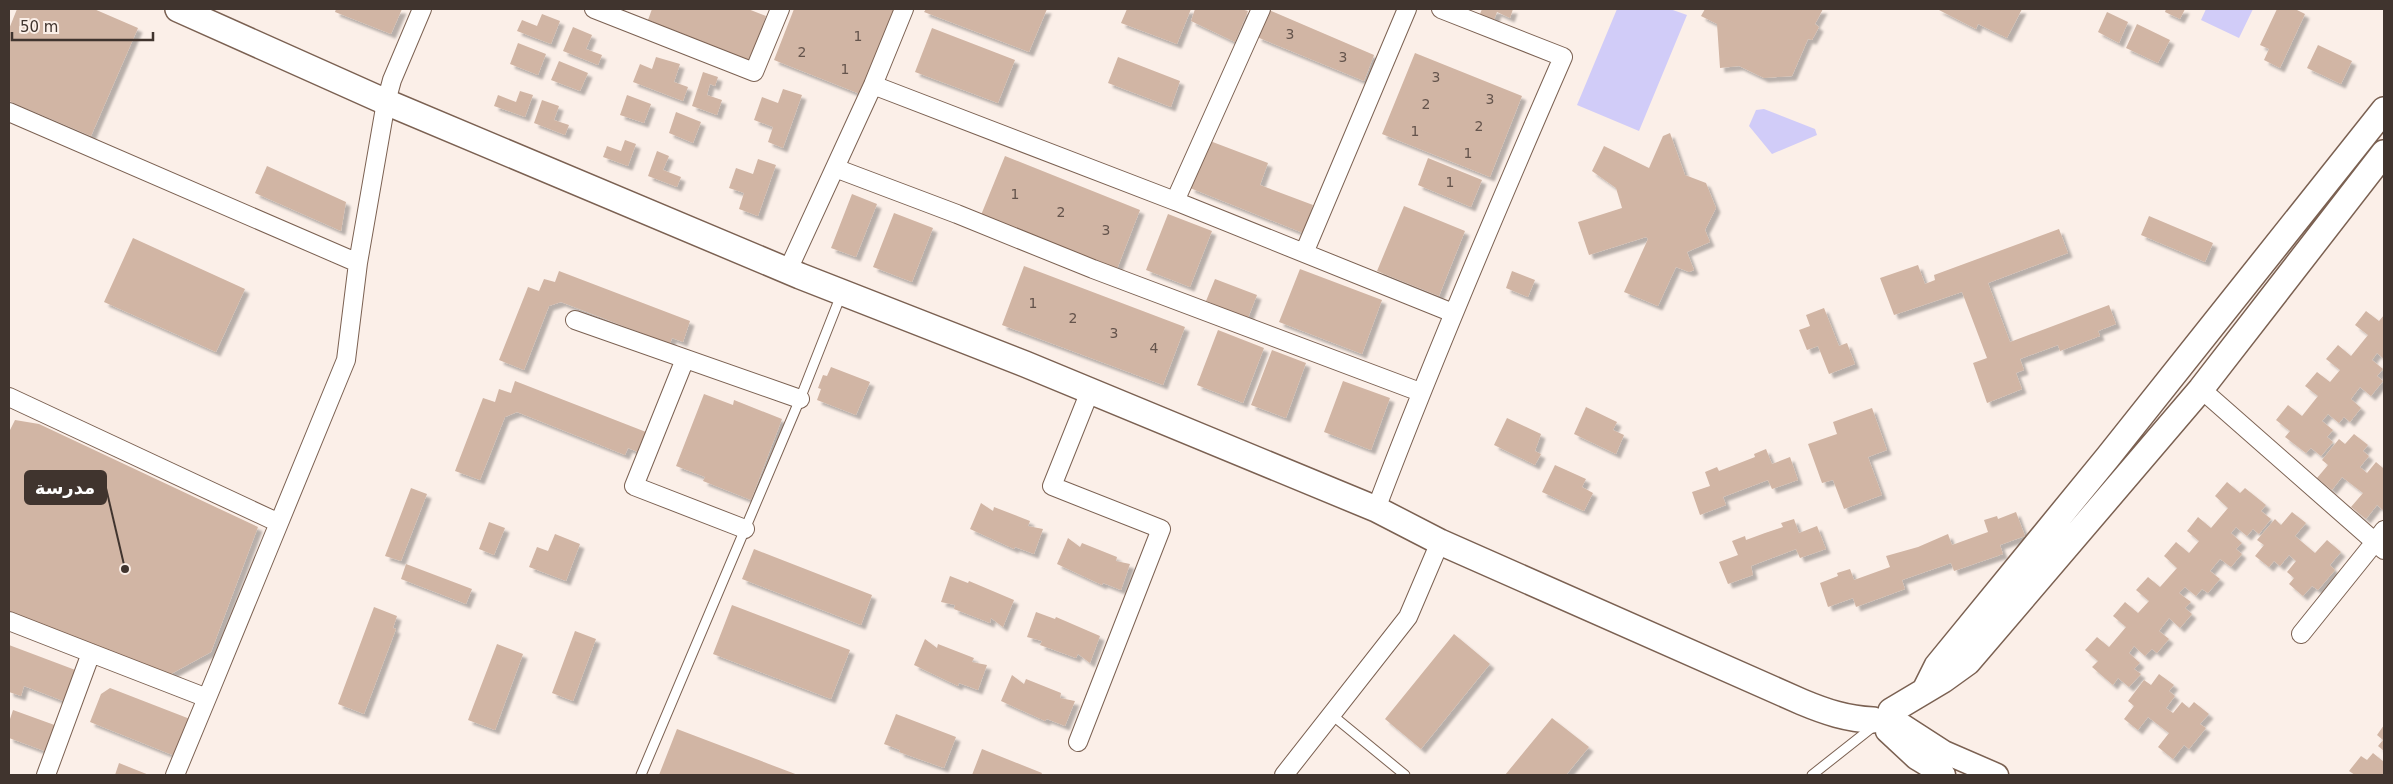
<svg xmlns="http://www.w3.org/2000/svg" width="2393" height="784" font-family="'DejaVu Sans',Cairo,sans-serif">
<defs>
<filter id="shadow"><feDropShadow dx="4.5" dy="4.5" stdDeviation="1" flood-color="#0004"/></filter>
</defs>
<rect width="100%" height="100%" fill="#fbefe8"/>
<path fill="#d1ccf8" d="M1617,9H1670L1687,15L1639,131L1577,105Z
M2206,9H2253L2239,38L2201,20Z
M1764,109L1815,129L1817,135L1772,154L1749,126L1756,110Z"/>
<path fill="#d1b5a4" filter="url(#shadow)" d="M17,9H94L138,28L91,136L9,101V29Z
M336,9H402L391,34L335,12Z
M652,9H748L766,16L749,60L648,20Z
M794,9H894L860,94L774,60Z
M926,9H1047L1029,52L924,12Z
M1127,9H1191L1177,44L1121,23Z
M1195,9H1241L1248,11L1235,42L1191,21Z
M1482,9H1513L1510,18L1497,12L1494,20L1480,14Z
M1705,9H1823L1815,24L1819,27L1812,40L1808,39L1792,76L1764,78L1739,66L1720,68L1717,24L1701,16Z
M1937,9H2022L2007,38L1978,24L1976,29Z
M2166,9H2185L2180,19L2165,12Z
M2277,9H2297V10L2305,14L2280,68L2264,60L2269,49L2260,45Z
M1269,10L1374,55L1364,81L1257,37Z
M2107,12L2128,22L2119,43L2098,32Z
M542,14L560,21L551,44L517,31L522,20L537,26Z
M2137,24L2170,40L2158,63L2126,48Z
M573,27L592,35L586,49L602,55L598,65L563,51Z
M932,28L1015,60L998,103L915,72Z
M518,43L546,54L538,75L510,64Z
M2318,45L2352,61L2341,84L2307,68Z
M1415,53L1522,96L1490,177L1382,134Z
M656,57L680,64L674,82L688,87L683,101L633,82L640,64L652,69Z
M1118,57L1180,81L1171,107L1108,83Z
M559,61L588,73L580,91L551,80Z
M703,72L718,77L715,86L710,84L707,95L722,100L717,115L692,106Z
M783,89L802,95L783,148L768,142L773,127L754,120L762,97L778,103Z
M520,91L533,95L525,117L494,106L498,95L516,102Z
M627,95L651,104L644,123L620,115Z
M542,100L559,106L554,120L569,125L565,135L534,123Z
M676,112L701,122L693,143L669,133Z
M1670,133L1685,175L1706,183L1716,208L1705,230L1710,242L1687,252L1694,270L1689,272L1676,267L1658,306L1624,292L1648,239L1646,237L1589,255L1578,222L1622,208L1616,188L1592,171L1604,146L1649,168L1663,136Z
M625,140L636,144L628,166L603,157L607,146L621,151Z
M1210,141L1268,163L1260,185L1313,205L1303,233L1190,188Z
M657,151L669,156L663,170L681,177L677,187L648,176Z
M1005,156L1140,210L1117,269L981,215Z
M1428,158L1482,180L1471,207L1418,185Z
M758,159L776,165L758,216L739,209L744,193L729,188L736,168L753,174Z
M267,166L346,202L341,231L255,193Z
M852,194L877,204L856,257L831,248Z
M1404,206L1465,231L1439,296L1377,271Z
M894,213L933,228L912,282L873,267Z
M1168,214L1212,231L1190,287L1146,270Z
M2149,216L2213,243L2205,262L2141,235Z
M2059,229L2068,253L1988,283L2010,342L2109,305L2116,324L2098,331L2100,336L2060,351L2058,345L2020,359L2024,370L2016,373L2022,389L1987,403L1973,363L1987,358L1962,292L1894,315L1880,278L1918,265L1925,284L1935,280L1934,275Z
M133,238L245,289L216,352L104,302Z
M1024,266L1185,327L1163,385L1002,325Z
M1300,269L1382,300L1362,354L1279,322Z
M559,271L690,321L683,342L672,338L670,344L561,302L549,306L524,370L499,360L528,287L539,291L544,279L555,282Z
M1512,271L1535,280L1528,297L1506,288Z
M1215,279L1257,295L1248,318L1206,301Z
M1824,308L1839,346L1847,343L1855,364L1829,374L1818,346L1807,350L1799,330L1810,326L1806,315Z
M2366,311L2379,321L2384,315V359L2377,353L2372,360L2383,369L2377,376L2383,381L2371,396L2360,387L2351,399L2361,408L2350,422L2344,417L2339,423L2328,414L2322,421L2333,430L2327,437L2333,442L2321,456L2311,448L2306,453L2285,437L2290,431L2276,420L2288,405L2302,416L2318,396L2305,386L2317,372L2330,382L2340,370L2326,359L2338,345L2351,356L2368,335L2355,325Z
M1218,330L1264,348L1243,403L1197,385Z
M1272,350L1306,363L1286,418L1251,405Z
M831,367L870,382L856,415L817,400L821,389L818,388L823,375L827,376Z
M515,381L646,432L638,452L628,448L625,455L517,412L505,417L480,480L455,471L483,398L495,402L499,389L511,393Z
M1343,381L1390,398L1371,450L1324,432Z
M704,394L733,405L734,400L782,419L751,500L703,481L705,477L676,466Z
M1586,407L1617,422L1613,430L1624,435L1616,454L1574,434Z
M1872,408L1887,450L1868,457L1882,495L1844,509L1833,480L1822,483L1808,444L1837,434L1833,422Z
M1507,418L1541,434L1535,451L1541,454L1535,465L1494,445Z
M15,420L39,424L258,527L211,652L169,675L9,612V432Z
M2354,434L2368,445L2363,451L2369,456L2360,467L2367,473L2376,462L2383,468L2384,467V508L2383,510L2377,505L2366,519L2351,507L2363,493L2342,477L2332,490L2317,478L2328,465L2322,460L2339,439L2345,444Z
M1766,449L1772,464L1790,457L1798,480L1772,489L1768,480L1723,497L1726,505L1700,515L1692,492L1710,486L1705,472L1717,467L1719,471L1755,457L1754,454Z
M1555,465L1586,479L1582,487L1593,493L1584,511L1542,492Z
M2227,482L2240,493L2245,488L2266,505L2261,511L2271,519L2259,534L2253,529L2247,536L2236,527L2231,533L2242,543L2236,549L2242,554L2231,567L2220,559L2210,571L2220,579L2208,593L2202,589L2196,596L2185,587L2179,593L2191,602L2185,608L2192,614L2180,628L2169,618L2159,631L2169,639L2157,653L2152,649L2145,656L2134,646L2129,653L2140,663L2134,669L2141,674L2129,687L2118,678L2113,685L2092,667L2098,661L2085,650L2097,637L2109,647L2126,627L2113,616L2125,602L2138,613L2149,601L2136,590L2148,577L2160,587L2177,568L2164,556L2176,542L2189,553L2199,541L2187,531L2198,517L2211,528L2228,508L2215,496Z
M411,488L427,494L401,561L385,556Z
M981,503L993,511L994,507L1030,521L1028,526L1043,529L1034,554L1015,547L1014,549L970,529Z
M2016,512L2025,536L2000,545L2003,554L1954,571L1951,563L1902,580L1905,589L1856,607L1853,598L1828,607L1820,583L1838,576L1837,573L1850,569L1854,580L1890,567L1886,556L1918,547L1948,534L1952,545L1988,532L1984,520L1997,516L1998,519Z
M2292,512L2306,523L2295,536L2315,553L2327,540L2341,552L2330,565L2335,570L2318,590L2312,586L2303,596L2289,584L2294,578L2287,572L2296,561L2289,555L2280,566L2274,561L2269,567L2255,556L2264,545L2257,540L2275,519L2281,525Z
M1794,519L1799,533L1817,526L1826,549L1800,558L1796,549L1751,566L1753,575L1728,584L1719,562L1738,555L1732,541L1745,536L1746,540L1765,533L1783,527L1781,523Z
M489,522L505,528L494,555L479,549Z
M555,534L580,544L566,581L529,567L537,547L548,551Z
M1068,538L1080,547L1082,543L1117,557L1116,561L1130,564L1121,590L1103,583L1102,585L1057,564Z
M754,549L872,595L861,625L742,579Z
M406,564L472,589L466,604L401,579Z
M950,576L968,583L969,581L1014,600L1003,627L991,618L990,623L954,609L955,605L941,602Z
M732,605L850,650L831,699L713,654Z
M374,607L397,616L393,628L396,629L364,714L338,704Z
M1036,612L1055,619L1056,617L1100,636L1090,663L1078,654L1076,658L1040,645L1042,641L1027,637Z
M575,631L596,639L573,701L552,693Z
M1454,634L1490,664L1421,749L1385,719Z
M925,639L937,648L938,644L974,658L972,662L987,665L978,690L959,683L958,686L914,665Z
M497,644L523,654L495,730L468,720Z
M9,645L78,671L66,702L24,686L21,696L9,692Z
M2159,674L2174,685L2169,691L2175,696L2166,708L2173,713L2182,702L2189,708L2194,702L2209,714L2200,724L2206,728L2189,749L2184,745L2173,759L2158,747L2169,733L2148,717L2138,730L2124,719L2134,706L2128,701L2144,680L2151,685Z
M1012,675L1024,684L1026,679L1061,693L1060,698L1075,701L1065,726L1047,719L1045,721L1001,701Z
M110,688L190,719L175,756L90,722L101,694Z
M13,710L60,727L50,753L9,738V722Z
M896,714L956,737L944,768L899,752L900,750L884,744Z
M1552,718L1589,747L1566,775H1505Z
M2384,725V751L2378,746L2383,740L2377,735Z
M677,729L798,775H659Z
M982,749L1042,773L1041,775H972Z
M2373,753L2384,762V775H2355L2349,771L2361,756L2367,760Z
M119,763L149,775H115Z"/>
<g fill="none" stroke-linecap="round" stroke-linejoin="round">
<g stroke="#7b6152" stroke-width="11">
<path id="service" d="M1332,715L1405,775
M641,775L800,399L841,295
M1812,775L1874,726"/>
</g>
<g stroke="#7b6152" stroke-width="20">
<path id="minor" d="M594,9L754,72L780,9
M873,85L1175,201L1261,9
M9,112L358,263
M835,168L957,214L1093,269L1420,392
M1175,201L1453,313
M1304,253L1407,9
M788,270L873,85L904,9
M575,320L800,399
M685,359L634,486L745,529
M2201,389L2375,542L2301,634
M9,397L279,523L346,360L358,263L386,102L392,80L422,9
M1376,509C1434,356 1498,206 1563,57L1441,9
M2384,530L2375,542L2384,550
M9,621L91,653
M207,698L279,523
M1078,742L1161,529L1052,486L1090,391
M46,775L91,653L207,698L175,775
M1284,775L1408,617L1440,542"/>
</g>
<g stroke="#7b6152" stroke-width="25">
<path id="tertiary" d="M1896,721L1944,752L1997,775
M1887,731L1916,758L1944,775"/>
</g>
<g stroke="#7b6152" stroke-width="28">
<path id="secondary" d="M178,9L386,102L800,276L1025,364L1376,509L1440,542L1802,702C1826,712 1847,719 1873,720
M1926,688L1937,666L2108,457L2384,110
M1891,711L1943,680L1968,662L2201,389L2384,153"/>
</g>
<use href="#service" stroke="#fff" stroke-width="9"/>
<use href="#minor" stroke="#fff" stroke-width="18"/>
<use href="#tertiary" stroke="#fff" stroke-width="22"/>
<use href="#secondary" stroke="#fff" stroke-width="25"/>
</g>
<g text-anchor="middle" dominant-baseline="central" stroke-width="4" stroke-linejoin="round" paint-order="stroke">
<g font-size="14" fill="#64544c">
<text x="1290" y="34">3</text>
<text x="858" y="36">1</text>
<text x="802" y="52">2</text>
<text x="1343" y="57">3</text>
<text x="845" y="69">1</text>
<text x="1436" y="77">3</text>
<text x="1490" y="99">3</text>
<text x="1426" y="104">2</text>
<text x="1479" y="126">2</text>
<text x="1415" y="131">1</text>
<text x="1468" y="153">1</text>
<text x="1450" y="182">1</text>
<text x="1015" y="194">1</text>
<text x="1061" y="212">2</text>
<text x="1106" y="230">3</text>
<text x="1033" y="303">1</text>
<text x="1073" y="318">2</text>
<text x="1114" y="333">3</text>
<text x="1154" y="348">4</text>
</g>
</g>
<path fill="none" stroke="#40342e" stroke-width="2" d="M125 569L106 488"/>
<circle fill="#40342e" stroke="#fbefe8" stroke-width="2" cx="125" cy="569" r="5"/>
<rect fill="#40342e" stroke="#40342e" stroke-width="2" x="25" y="471" width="81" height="33" rx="5"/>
<g font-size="18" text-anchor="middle" font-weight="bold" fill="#fff">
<text x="65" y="494">مدرسة</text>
</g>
<rect width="2393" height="784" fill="none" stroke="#40342e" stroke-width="20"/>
<path d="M12 32v8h141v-8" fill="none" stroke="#40342e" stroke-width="2.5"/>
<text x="20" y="32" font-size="15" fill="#40342e" stroke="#fbefe8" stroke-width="4" paint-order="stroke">50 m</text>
</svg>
